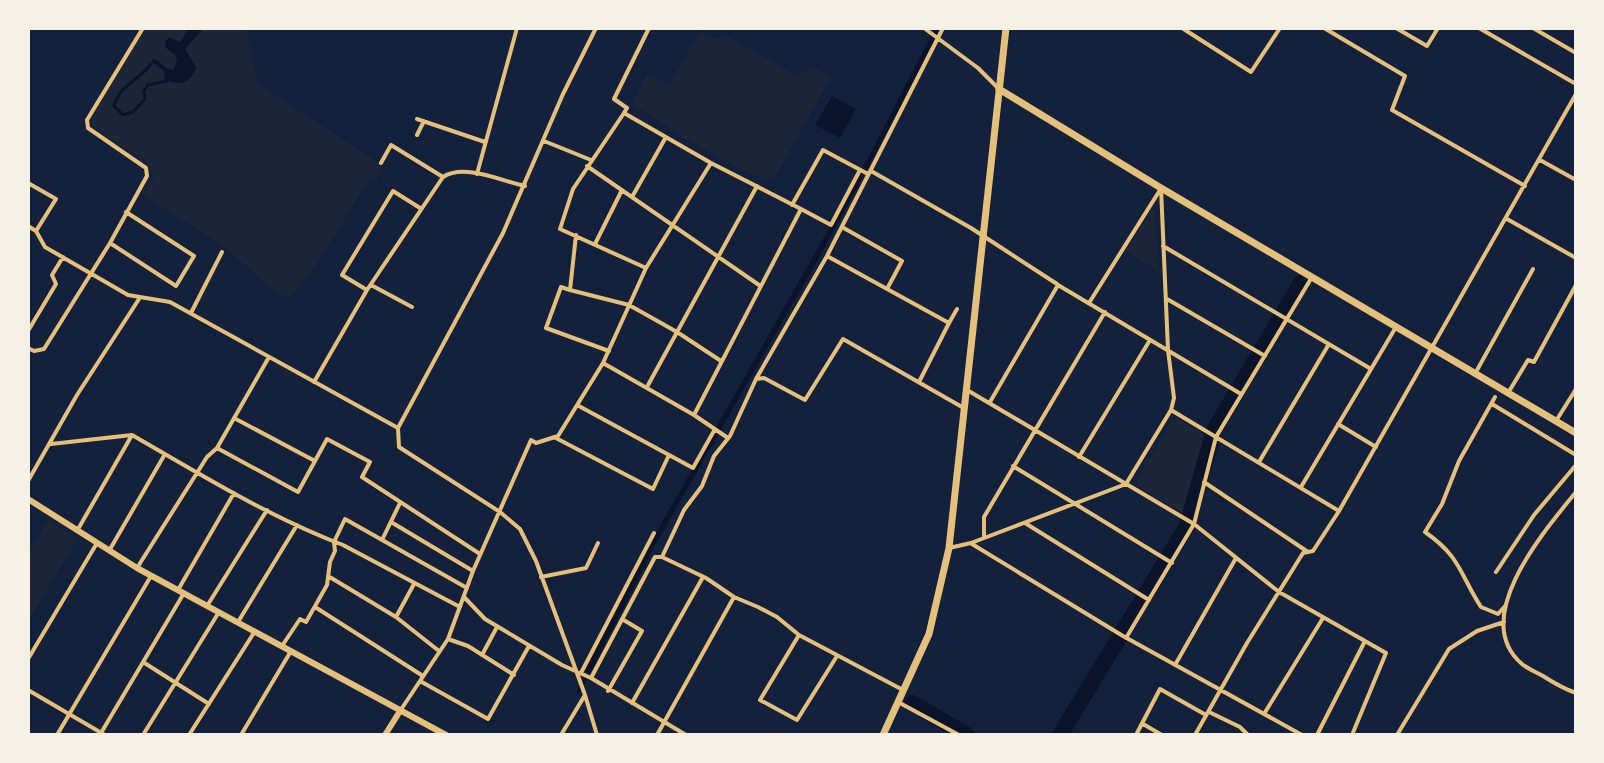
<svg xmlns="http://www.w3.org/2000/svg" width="1604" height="763" font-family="'Archivo Narrow',sans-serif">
<rect width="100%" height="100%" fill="#14213d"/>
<path fill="#1d2539" d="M146,28H246L258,84L382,165L376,183L369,179L317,264L289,299L268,286L224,246L144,196L154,179L148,163L93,127L90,117Z
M700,31L716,39L726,35L797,76L812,66L831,77L775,177L763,180L709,152L632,104L647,74L669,85Z
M1152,208L1155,210L1158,271L1126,251Z
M1177,418L1207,437L1188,516L1137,486L1136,482L1173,419Z
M48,520L77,539L28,622V556Z"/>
<path fill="#0b132b" d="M189,28H204L185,49L196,67C192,83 180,86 165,80L164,71L153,63L152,59C161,59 163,71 173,70L177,61L175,55L166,48L165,42L169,37L180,42Z
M935,28H941L931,51L819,258L658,540L590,674L584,671L651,542L857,179Z
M832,96L856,109L840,138L815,125Z"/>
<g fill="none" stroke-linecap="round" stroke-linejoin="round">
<path stroke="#0b132b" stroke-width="3" d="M151,64C139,80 119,86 114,106L123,115L133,112L145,99L144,91L148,85L167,81
M578,692L588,675"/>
<path stroke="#0b132b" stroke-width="16" d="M912,703L967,735
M1060,735L1187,526L1214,430L1301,283"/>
<path stroke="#e5c07b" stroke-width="4" d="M649,28L614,99L627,108L624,113L711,163L801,209L694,415L603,363L646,268L711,163
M924,28L978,68L999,89
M1182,28L1251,72L1280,28
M1324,28L1405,76L1392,110L1525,186
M1396,28L1427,46L1438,28
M1479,28L1576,84
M1533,28L1576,53
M624,113L573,189L560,229L646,268
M417,119L485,142
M417,135L424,121
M544,141L591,160
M1540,160L1576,180
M381,163L391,145L443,177
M587,166L759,285
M871,171L971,228L1057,284
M477,174L517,28
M28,183L56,199L36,231
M632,197L666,137
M792,205L823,150L868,174
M801,209L831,225L860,170
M1507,219L1576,258
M28,226L36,231L45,247L128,295L170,302L398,428L399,447L500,512L520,529L536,561L585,695
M842,227L902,261L887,289
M576,235L570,290L629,305L677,332L721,361
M110,243L176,286L194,256L126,212
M595,244L622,190
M1163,246L1371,369
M827,256L949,323L919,382
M371,285L412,307
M367,290L342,275L393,191L420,208
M570,290L561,287L546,328L609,351
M1167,299L1265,356
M1089,303L1160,190
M191,313L222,252
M949,323L957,309
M28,331L56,284L52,275L63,257
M28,348L34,351L44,349L110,243L147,176L146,168L88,128L87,120L143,28
M1476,372L1533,269
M756,379L827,256L943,28
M314,382L367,290L443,177C464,163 502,181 525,186
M647,387L757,186
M967,390L1194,524L1279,592L1386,653L1352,735
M1508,393L1528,360L1534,362L1576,285
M1495,397L1459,461L1442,504L1425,532C1461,557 1459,573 1481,607L1498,614L1506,605
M990,402L1058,285L1241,394
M1492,404L1576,455
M577,405L693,468L715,429
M1171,410L1339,511
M694,415L728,438
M234,418L315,461
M1556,421L1576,389
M1338,424L1376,447
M398,428L503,233L563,94L596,28
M554,437L653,489L669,455
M51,444L132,435
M217,448L298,492L327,439L370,462L362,477L480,554
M1079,457L1150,340
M1259,462L1329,344
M1013,466L1172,563
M28,481L77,395L139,299
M1204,482L1308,552
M1301,487L1396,327
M1576,492C1546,529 1468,618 1522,664C1528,669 1536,672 1543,676C1554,683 1564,689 1576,693
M391,522L473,571
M1025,523L1149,600
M77,531L132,435C200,474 269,517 343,545L460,607
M984,538V517L1105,312
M382,540L400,503
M972,544L1123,636L1302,735
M949,548L971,543L1126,484L1171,410L1174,398L1168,350L1161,188
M109,551L165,454
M662,557L706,578L734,597L758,607L777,617L799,635L903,690
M137,568L207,457L217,448L269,357
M1496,572L1534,515L1576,465
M328,576L396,617L439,651
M541,577L586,568L598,543
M178,590L234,493
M464,597L485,619L562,665L591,678L686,735
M207,606L267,510
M315,607L423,676
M396,617L414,584
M238,622L297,525
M799,635L760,700L797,720L837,656
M1126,638L1194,524L1216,437L1312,277
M448,639L468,646L514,675
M282,646L300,619L306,622L327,585L330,562L335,551L334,542L345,519L467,588
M482,655L497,627
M28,659L97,543
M143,662L209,704
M1175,665L1236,558
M581,673L654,533
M591,678L655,557H662L684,510L702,486L714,456L730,436L756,379L764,378L805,400L843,339L962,407
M420,681L488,719L529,646
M28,690L105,735
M608,691L642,631L622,619
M898,702L959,735
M632,703L703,577
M400,711L448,639L473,571L531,440L536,443L558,436L603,363
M1209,712L1240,727L1248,735
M1264,714L1323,618
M1143,724L1162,735
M101,733L184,593
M57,735L151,576
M143,735L219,612
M189,735L255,631
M241,735L291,651
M561,735L585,695L597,735
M657,735L734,597
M1136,735L1160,689L1206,715
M1195,735L1247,643L1303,553L1313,551L1339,511L1576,94
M1317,735L1365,641
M1397,735L1449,649L1477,631L1504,622"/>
<path stroke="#e5c07b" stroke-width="6" d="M28,499L137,568L446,735
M385,735L400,711"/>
<path stroke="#e5c07b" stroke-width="7" d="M999,89L1161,188L1576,433"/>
<path stroke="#e5c07b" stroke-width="7" d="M883,735L929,634L949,548L1006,28"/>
</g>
<rect width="1604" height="763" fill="none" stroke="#f6f1e7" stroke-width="60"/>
</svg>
